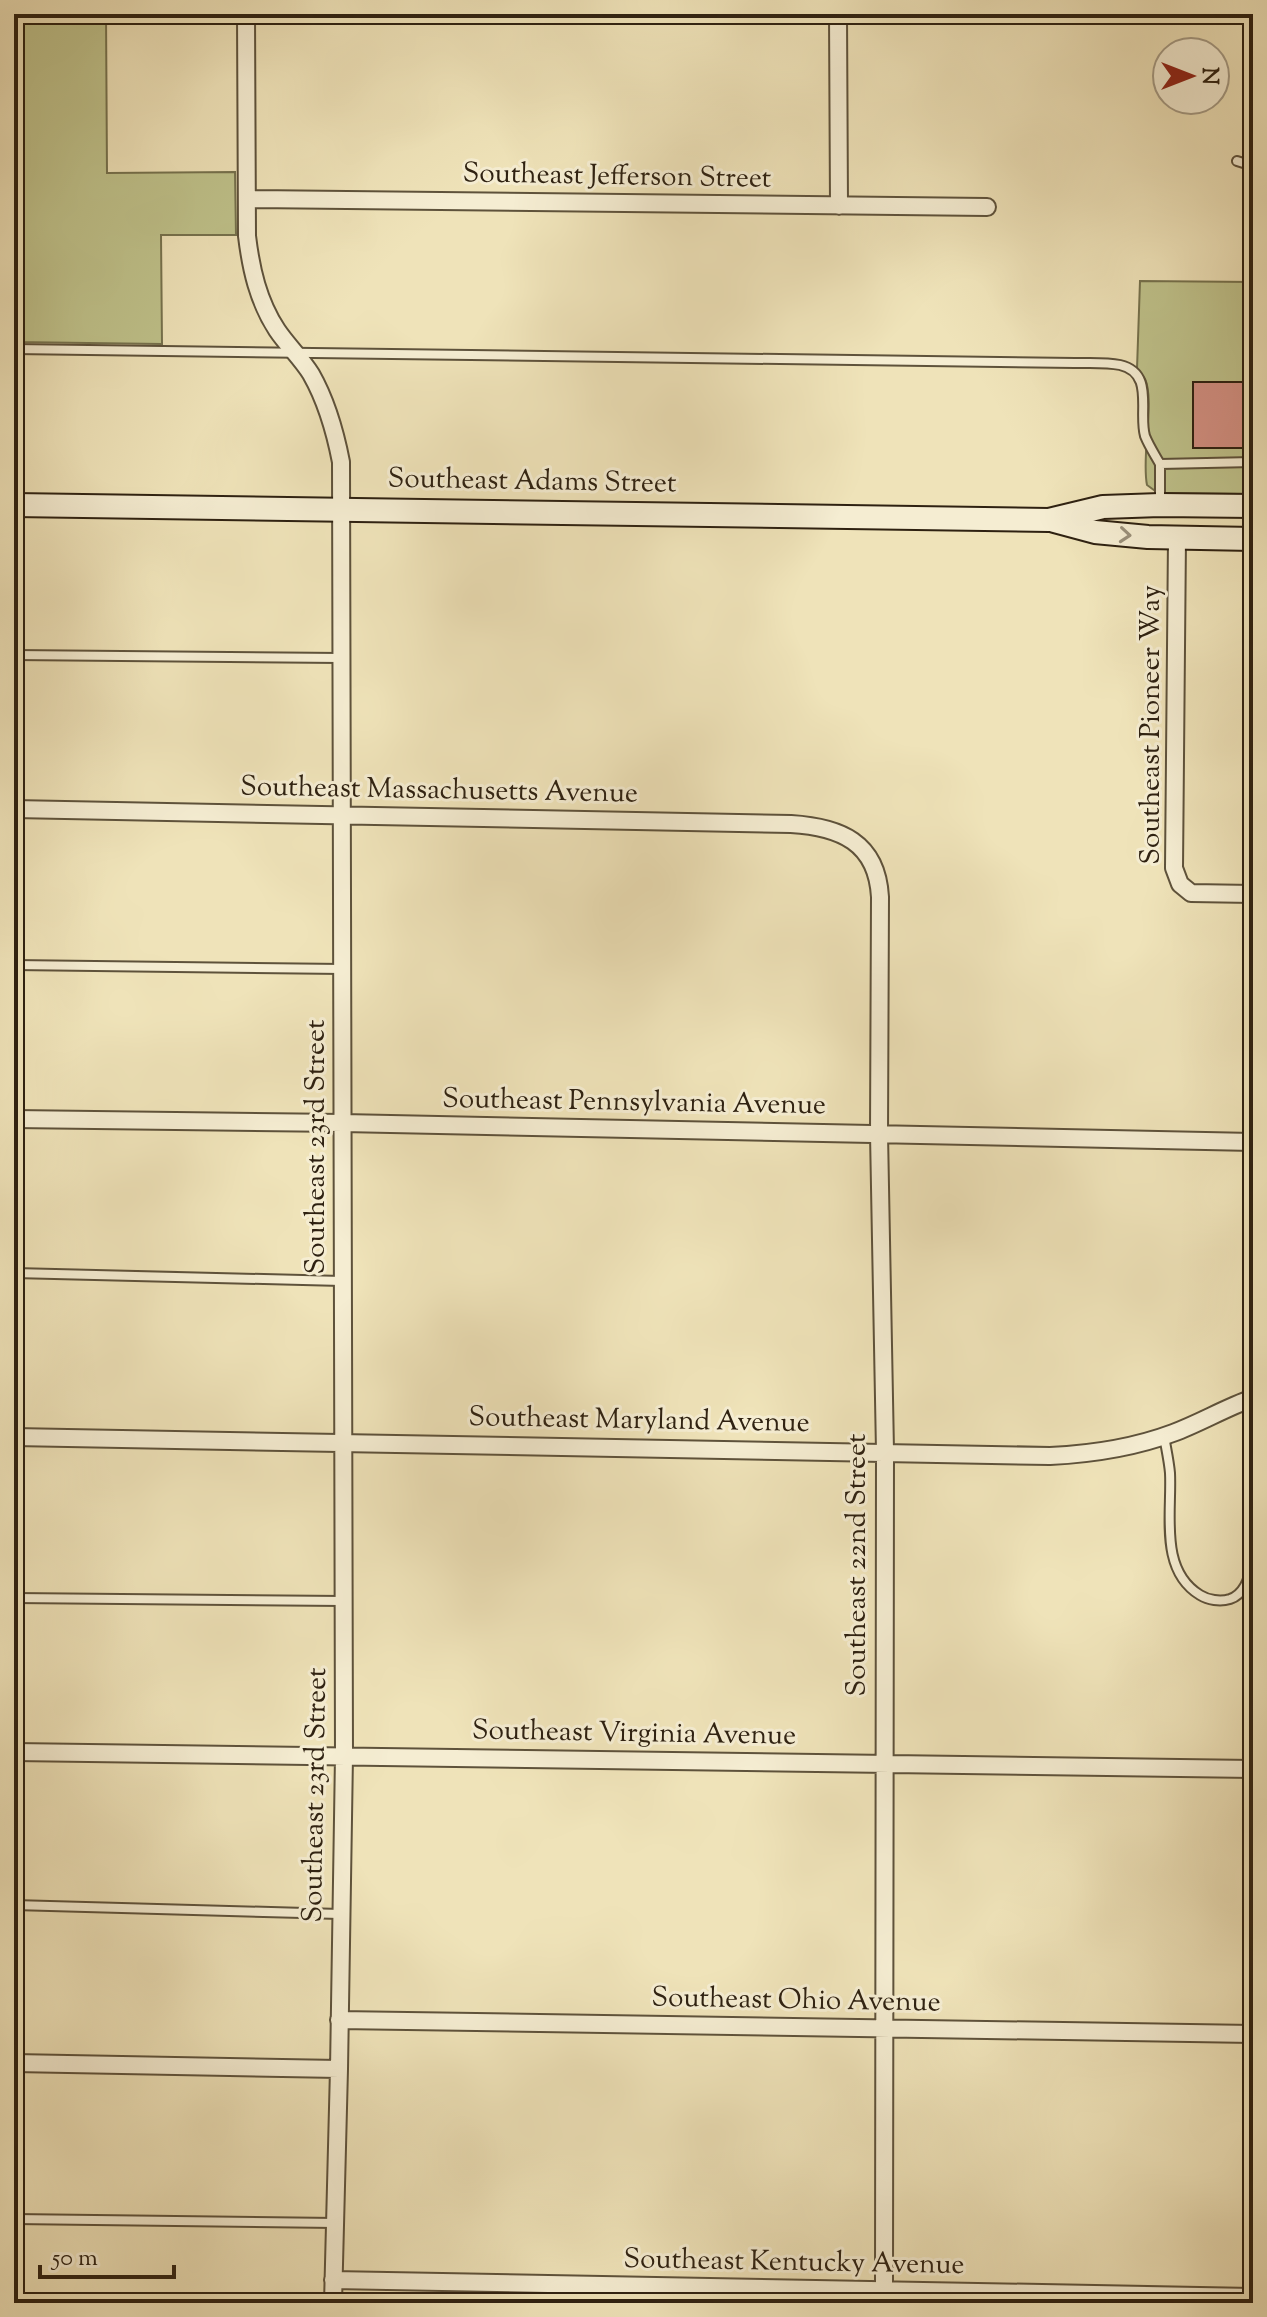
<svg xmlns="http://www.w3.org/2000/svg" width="1267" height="2317" font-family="'Sorts Mill Goudy',serif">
<rect width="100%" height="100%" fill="#efe3b9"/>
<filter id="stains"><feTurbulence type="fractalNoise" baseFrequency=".0025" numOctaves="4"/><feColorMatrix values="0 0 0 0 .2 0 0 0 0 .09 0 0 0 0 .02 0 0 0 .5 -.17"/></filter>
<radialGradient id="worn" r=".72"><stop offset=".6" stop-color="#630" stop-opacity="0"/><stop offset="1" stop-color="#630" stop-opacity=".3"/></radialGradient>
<path fill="#bfc28b" stroke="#76724e" stroke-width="2" d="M14,14H106L107,173L235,172L236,235H161L162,344L14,342Z
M1140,281L1253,282V494L1158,493L1147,485C1141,457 1155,400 1145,379C1143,375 1139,372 1137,369Z"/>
<path fill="#d39083" stroke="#2e2111" stroke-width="2" d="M1193,382H1253V448H1193Z"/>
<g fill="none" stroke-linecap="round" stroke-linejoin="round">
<g stroke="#5e523b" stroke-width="12">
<path id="service" d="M1237,161L1253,166
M14,349L1075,363C1090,363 1106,362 1120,365C1155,373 1138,412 1145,436C1149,446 1155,455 1160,464
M1160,503V464L1253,462
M14,655L341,658
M14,965L343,969
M14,1273L342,1281
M1164,1436C1166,1448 1169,1461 1170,1473C1172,1514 1159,1570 1200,1595C1208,1600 1220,1602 1230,1599C1245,1594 1249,1577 1253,1564
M14,1598L343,1601
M1251,1732H1253
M14,1905L340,1914
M14,2219L336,2223"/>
</g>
<g stroke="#5e523b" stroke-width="20">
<path id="minor" d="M246,14L247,236C251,269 258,301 277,330C287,345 301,358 311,374C327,402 335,431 341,462L344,1756L339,2069L333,2303
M838,14L839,206
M247,199L987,207
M1177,538L1174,868L1180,884L1191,893L1253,894
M14,809L791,824C840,827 877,842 880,897L879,1134L885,1451L884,2291
M14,1119L343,1123L1253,1142
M14,1437L1050,1456C1092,1454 1133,1448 1173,1433C1200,1423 1225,1408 1253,1398
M14,1752L1253,1769
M339,2020L1253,2034
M14,2063L339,2069
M333,2280L1253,2297"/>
</g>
<g stroke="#2e2111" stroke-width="26">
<path id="secondary" d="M14,505L1049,520L1103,507L1160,505L1253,506
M1054,521L1095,532L1148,537L1253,539"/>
</g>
<use href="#service" stroke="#f5edd2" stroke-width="8"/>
<use href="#minor" stroke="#f5edd2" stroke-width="16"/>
<use href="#secondary" stroke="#f5edd2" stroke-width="22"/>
</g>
<defs><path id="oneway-chevron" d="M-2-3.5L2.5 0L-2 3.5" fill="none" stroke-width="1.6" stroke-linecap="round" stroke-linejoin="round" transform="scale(2)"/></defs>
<use stroke="#9b917b" href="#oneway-chevron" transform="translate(1125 535) rotate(5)"/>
<g text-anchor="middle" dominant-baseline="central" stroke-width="6" stroke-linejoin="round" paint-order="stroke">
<g font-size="28" fill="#2e2111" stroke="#f5edd2">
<text transform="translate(617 177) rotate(1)">Southeast Jefferson Street</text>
<text transform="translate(532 482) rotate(1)">Southeast Adams Street</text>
<text transform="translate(1152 725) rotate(-90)">Southeast Pioneer Way</text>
<text transform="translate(439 791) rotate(1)">Southeast Massachusetts Avenue</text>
<text transform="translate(634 1103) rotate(1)">Southeast Pennsylvania Avenue</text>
<text transform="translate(317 1147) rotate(-90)">Southeast 23rd Street</text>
<text transform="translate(639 1421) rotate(1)">Southeast Maryland Avenue</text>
<text transform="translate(858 1565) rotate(-90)">Southeast 22nd Street</text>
<text transform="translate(634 1734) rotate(1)">Southeast Virginia Avenue</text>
<text transform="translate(316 1795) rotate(-89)">Southeast 23rd Street</text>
<text transform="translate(796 2001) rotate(1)">Southeast Ohio Avenue</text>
<text transform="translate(794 2263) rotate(1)">Southeast Kentucky Avenue</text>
</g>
</g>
<rect width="1267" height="2317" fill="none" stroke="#efe3b9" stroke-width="48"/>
<rect x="16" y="16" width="1235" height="2285" fill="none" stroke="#2e2111" stroke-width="4"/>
<rect x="24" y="24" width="1219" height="2269" fill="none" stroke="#2e2111" stroke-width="2"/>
<g transform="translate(1191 76) rotate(90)"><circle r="38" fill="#f5edd2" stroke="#a59b85" stroke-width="2"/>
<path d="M0-6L14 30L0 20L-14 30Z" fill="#8f2418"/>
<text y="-12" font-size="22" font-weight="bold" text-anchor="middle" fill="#2e2111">N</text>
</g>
<path d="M40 2265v12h134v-12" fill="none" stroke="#2e2111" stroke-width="4"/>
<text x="52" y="2265" font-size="24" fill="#2e2111" stroke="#f5edd2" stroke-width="6" paint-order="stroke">50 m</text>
<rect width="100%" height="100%" filter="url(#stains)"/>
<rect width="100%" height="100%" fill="url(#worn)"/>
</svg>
